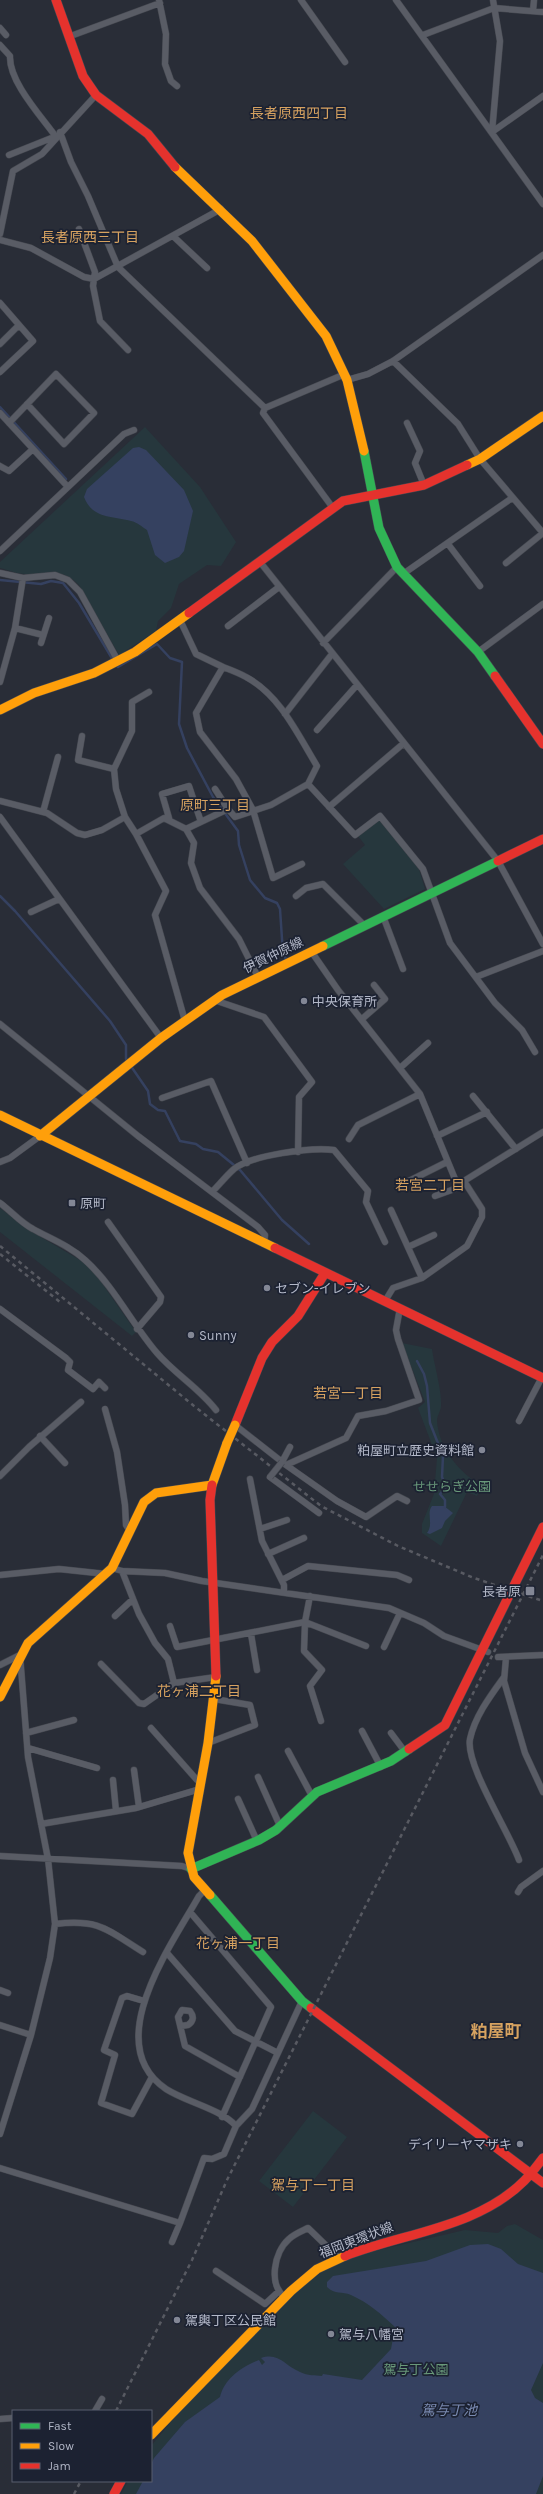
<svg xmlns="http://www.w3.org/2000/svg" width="543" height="2494" font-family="Karla,'Noto Sans JP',sans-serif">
<rect width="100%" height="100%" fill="#292d37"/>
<path fill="#26373d" d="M145,427L200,487L236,542L221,566L207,565L179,584L171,608L158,621L156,631L119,655L79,585C59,566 49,575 25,574C17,574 8,570 0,568V562Z
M379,820L419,869L425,889L384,909L343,864L365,845L358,836Z
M0,1208L29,1230L85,1263L97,1276L136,1332L132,1336L0,1232Z
M402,1343L432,1349C434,1365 442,1390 441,1406C441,1411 437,1415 437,1421C439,1449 459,1472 482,1486L477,1496L467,1492L441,1546L422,1533V1524L434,1494L437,1458L418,1408L425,1402Z
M313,2111L347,2137L293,2207L259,2181Z
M515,2224L543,2240V2494H121L128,2481H151V2446L184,2406L292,2294L326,2269L357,2255L465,2230L498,2233L507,2226Z"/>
<path fill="#354160" d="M139,447L146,450L184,490L193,511L184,551L179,557L165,563L155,555L147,530C142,527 137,522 131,521C113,516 92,519 84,497L87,489L133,448Z
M432,1506H444L453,1513L445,1521L442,1528L430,1534L427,1533C434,1524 426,1513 432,1506Z
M488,2244L501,2249L518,2264L543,2273V2363L531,2390L535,2398L543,2403V2476L536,2494H136L143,2481H151V2464L154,2458L185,2422L220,2397C224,2379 242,2366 259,2360L262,2365L265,2362L261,2358C279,2352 285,2366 300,2372C308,2376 315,2375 322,2376L323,2374L362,2380L391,2349L395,2327C381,2314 369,2303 351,2295C342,2291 335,2295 327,2287V2282L333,2276L426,2261L470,2245Z"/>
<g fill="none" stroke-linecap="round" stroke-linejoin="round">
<path stroke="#354160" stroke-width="2.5" d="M0,407L66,479
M0,580L41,584L51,581L63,583L79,603L113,660
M116,664L118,667L157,644L170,658L182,662L179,724L187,748L213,797L238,831L239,845L250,880L265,898L277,903L280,909L283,954L286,959
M0,896L15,911L110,1021L126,1045V1059L148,1091L150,1104L158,1110L165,1111L180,1141L196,1144L203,1149L218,1152L240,1170L282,1220L309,1244
M417,1361L424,1374L427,1386L430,1423L443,1456L442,1477L446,1487L440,1494L445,1500V1507"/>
<g stroke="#454850" stroke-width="7">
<path id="street" d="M159,0L166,34L165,64L171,81L177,86
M301,0L345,62
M396,0L543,204
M533,11L534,0
M0,28L6,35
M423,35L494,8L543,12
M68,37L160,3
M0,45L10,56C9,82 41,116 56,137
M60,132L71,162L88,196L118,267L265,408
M492,132L500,41L493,0
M492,132L543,96
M9,155L54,137
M79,229L95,272L93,286L100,321L128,350
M0,234L13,171L42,154L96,95
M173,236L207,268
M0,240L31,248L84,277L94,279L221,209
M0,303L33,341L0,372
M0,344L19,325
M393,361L458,424L480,459L543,533
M347,380L368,374L393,361L543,255
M265,408L263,413L333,508
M265,408L345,374
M0,413L68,487L0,551
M9,423L56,374L94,413L64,444L27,404
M407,423L420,451L415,463L424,485
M0,466L9,471L33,449
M68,487L124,434L134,430
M448,544L480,586
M260,562L498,861L543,944
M506,563L543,533
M0,573L23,578L55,575L68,580L80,592L118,661
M403,574L512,498
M180,620L196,654L223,667L196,713L200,732L236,779L253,810L273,878L302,864
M228,626L279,587
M15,628L43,635
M41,643L49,618
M323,643L397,567
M478,652L543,604
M223,667C231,670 239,673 246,677C280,695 298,735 317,766L308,784
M0,682L15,628L23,578
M285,714L332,654
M317,730L357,685
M82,736L78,760L114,769
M215,789L228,809
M0,801L47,813L77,833L85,835L102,830L125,817L136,834L164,818L186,829L194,843L191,863L200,888L239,939L258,977
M329,807L404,743
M43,812L58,757
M0,817L161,1038
M125,817L116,789L114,769L132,731V702L149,692
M169,818L162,794L189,786L201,822
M186,829L228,809L235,817L271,805L308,784L355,835L380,816L423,869L450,943L495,1003L522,1030L535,1052
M136,834L166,891L155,915L185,1021
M296,896L306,888L323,884L364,925
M31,912L59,899
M383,916L403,969
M311,951L338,990L420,1094L455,1179L459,1182L464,1181
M476,977L543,951
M214,1000L264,1017L312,1082L299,1097L298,1152
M362,1019L385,999L374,985
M0,1024L138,1136L258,1227L265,1235L264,1244
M400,1068L428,1043
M473,1096L516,1149
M162,1098L211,1081L247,1163
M437,1136L487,1112
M349,1139L358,1125L420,1094
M0,1162L10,1158L40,1136
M407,1182L447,1162
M212,1192C219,1185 226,1176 234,1169C252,1155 311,1147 334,1150L368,1191L366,1202L385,1242
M435,1196L460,1187L464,1181L543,1132
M0,1203C11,1211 21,1223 33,1229C51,1239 70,1246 85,1260C114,1286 132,1324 157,1353C175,1374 199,1388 216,1410
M391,1210L422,1278
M108,1222L161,1297L160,1302L137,1329
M408,1247L434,1235
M385,1301L393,1288L422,1278L467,1246L482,1217V1209L464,1181
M0,1309L66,1358L70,1362L68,1370L93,1389L99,1382L105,1388
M105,1409L117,1452L125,1505L126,1525L130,1531
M519,1421L542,1377
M235,1425L286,1465L346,1438L358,1416L386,1411L419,1400L398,1339L396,1330L400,1308
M40,1436L65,1463
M282,1462L290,1447
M286,1465L337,1501L366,1517L397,1496L407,1501
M0,1476L29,1447L81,1402
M270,1477L319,1513
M250,1479L262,1541L284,1585V1592
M260,1529L287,1520
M268,1554L304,1538
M112,1568L122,1571L165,1573L202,1581L389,1608L424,1623L444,1636L488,1652
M122,1571L139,1614L155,1643L168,1659L174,1683
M0,1575L59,1569L106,1574
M282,1580L308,1566L397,1575L409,1580
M310,1596L305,1622L304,1651L322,1670L310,1686L321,1721
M115,1616L133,1599
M170,1626L177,1647L305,1622L366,1646
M251,1634L257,1670
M384,1647L400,1613
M498,1657L543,1655
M506,1658L504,1681L525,1753L543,1792
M101,1664L139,1703L144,1704L174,1683L216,1677
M0,1665L20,1655L28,1757L48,1859L55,1924L50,1958L31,2035L0,2134
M504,1677C491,1695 475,1716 470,1739C465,1764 509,1832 519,1860
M151,1728L197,1780L201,1781
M362,1731L381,1767
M26,1733L74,1720
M391,1733L406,1753
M208,1743L255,1725L250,1705L214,1699
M28,1748L97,1768
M288,1751L312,1796
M134,1770L139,1807
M258,1777L280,1826
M113,1780L116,1811
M238,1799L257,1841
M41,1824L136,1808L200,1789
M0,1856L182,1866L191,1869
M205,1890L199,1896C172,1944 99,2044 166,2089C186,2102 221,2109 236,2126
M518,1892L521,1887L543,1871
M190,1912L271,2007L222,2117
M55,1924C100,1919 106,1929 143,1952
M167,1953L235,2031L278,2053
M0,1990L8,1993
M144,2001L127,1996L122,1998L104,2050L115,2055L101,2103L132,2114L152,2077
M0,2025L31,2035
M181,2026L188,2025C194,2021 194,2016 190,2011L182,2010L178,2017L185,2046L240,2077
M0,2168L180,2223L204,2158L212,2159L224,2154L236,2126L252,2109L302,2001
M172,2242L180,2223
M216,2271L265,2304L278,2292
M285,2297C268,2285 274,2252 289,2239C294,2234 302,2231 308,2228L340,2259
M95,2411L102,2399
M0,2419L13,2418"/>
</g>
<g stroke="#454850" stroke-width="10">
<path id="fast" d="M364,451L379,528L397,567L478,652L495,676
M323,946L498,861
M191,1869L259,1840L276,1830L317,1792L391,1761L409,1749
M210,1895L302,2001L311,2008"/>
</g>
<g stroke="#454850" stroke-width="10">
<path id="slow" d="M175,167L252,241L326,336L347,380L364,451
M467,465L480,459L543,416
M0,710L34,693L94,673L135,652L189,613
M0,1115L275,1248
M40,1136L161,1038L222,995L323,946
M0,1697L28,1643L112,1568L144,1502L156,1493L212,1485L227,1443
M210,1895L194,1877L188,1853L208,1743L216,1676
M151,2435L291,2291L317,2269L345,2256"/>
</g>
<g stroke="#454850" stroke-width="10">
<path id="jam" d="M56,0L83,76L96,95L148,134L175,167
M189,613L343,501L424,485L467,465
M495,676L543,744
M498,861L543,839
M275,1248L543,1378
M235,1425L262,1358L272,1342L298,1316L325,1273
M212,1485L210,1500L216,1676
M409,1749L445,1725L543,1527
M311,2008L543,2183
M345,2256C403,2233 477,2228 524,2181C531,2174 537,2166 543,2158
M114,2494L121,2481"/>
</g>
<use href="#street" stroke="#595c65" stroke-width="6"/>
<use href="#fast" stroke="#30b455" stroke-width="9"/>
<use href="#slow" stroke="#ff9f0a" stroke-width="9"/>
<use href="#jam" stroke="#e5322d" stroke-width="9"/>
<path stroke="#585a62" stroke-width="2.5" stroke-dasharray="4 4" stroke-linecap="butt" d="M0,1246L194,1406L321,1506L398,1546L474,1578L543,1601
M0,1254L60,1302
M116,2411L192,2260L227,2180L543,1555
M74,2494L81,2481"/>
<g stroke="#454850" stroke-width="7" stroke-linecap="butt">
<path id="street-bridge" d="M270,1477L282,1462"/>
</g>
<g stroke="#454850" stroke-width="10" stroke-linecap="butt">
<path id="slow-bridge" d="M227,1443L235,1425"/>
</g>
<use href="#street-bridge" stroke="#595c65" stroke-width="6"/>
<use href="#slow-bridge" stroke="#ff9f0a" stroke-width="9"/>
</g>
<g fill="#838795" stroke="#1c2232" stroke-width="1.5">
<circle cx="304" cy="1001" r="4"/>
<rect x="68" y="1199" width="8" height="8" rx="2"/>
<circle cx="267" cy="1288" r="4"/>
<circle cx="191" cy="1335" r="4"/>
<circle cx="482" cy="1450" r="4"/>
<rect x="525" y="1586" width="10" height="10" rx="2"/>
<circle cx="520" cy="2144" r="4"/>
<circle cx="177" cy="2320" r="4"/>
<circle cx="331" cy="2334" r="4"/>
</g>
<g text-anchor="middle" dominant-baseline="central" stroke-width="3.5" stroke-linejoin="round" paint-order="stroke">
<g font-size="13" fill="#b3b8c8" stroke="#1c2232">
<text transform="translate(273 955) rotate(-26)">伊賀仲原線</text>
<text transform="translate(356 2240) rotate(-21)">福岡東環状線</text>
</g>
<g font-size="13" fill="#b3b8c8" stroke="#1c2232" text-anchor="start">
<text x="312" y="1001">中央保育所</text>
<text x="80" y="1203">原町</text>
<text x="275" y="1288">セブン-イレブン</text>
<text x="199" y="1335">Sunny</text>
<text x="474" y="1450" text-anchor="end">粕屋町立歴史資料館</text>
<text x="521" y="1591" text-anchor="end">長者原</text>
<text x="512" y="2144" text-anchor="end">デイリーヤマザキ</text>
<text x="185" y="2320">駕輿丁区公民館</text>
<text x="339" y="2334">駕与八幡宮</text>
</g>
<g font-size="13" fill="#69997a" stroke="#1c2232">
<text x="452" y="1486">せせらぎ公園</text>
<text x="416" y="2369">駕与丁公園</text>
</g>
<g font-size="14" fill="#d6a260" stroke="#1c2232">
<text x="299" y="113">長者原西四丁目</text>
<text x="90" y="237">長者原西三丁目</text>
<text x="215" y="805">原町三丁目</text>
<text x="430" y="1185">若宮二丁目</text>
<text x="348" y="1393">若宮一丁目</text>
<text x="199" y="1691">花ヶ浦二丁目</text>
<text x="238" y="1943">花ヶ浦一丁目</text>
<text x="313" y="2185">駕与丁一丁目</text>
</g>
<g font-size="14" font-style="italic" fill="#7a8ab1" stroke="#1c2232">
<text x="449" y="2410">駕与丁池</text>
</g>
<g font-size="17" font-weight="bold" fill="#d6a260" stroke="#1c2232">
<text x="496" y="2031">粕屋町</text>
</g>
</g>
<rect x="12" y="2410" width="140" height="72" fill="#1c2232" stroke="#585e6e"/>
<rect x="20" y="2423" width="20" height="6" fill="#30b455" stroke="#585e6e"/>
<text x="48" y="2430" font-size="12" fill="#b3b8c8">Fast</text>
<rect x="20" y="2443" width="20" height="6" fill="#ff9f0a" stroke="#585e6e"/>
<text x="48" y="2450" font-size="12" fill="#b3b8c8">Slow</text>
<rect x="20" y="2463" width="20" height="6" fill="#e5322d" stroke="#585e6e"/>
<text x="48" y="2470" font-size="12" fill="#b3b8c8">Jam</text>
</svg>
